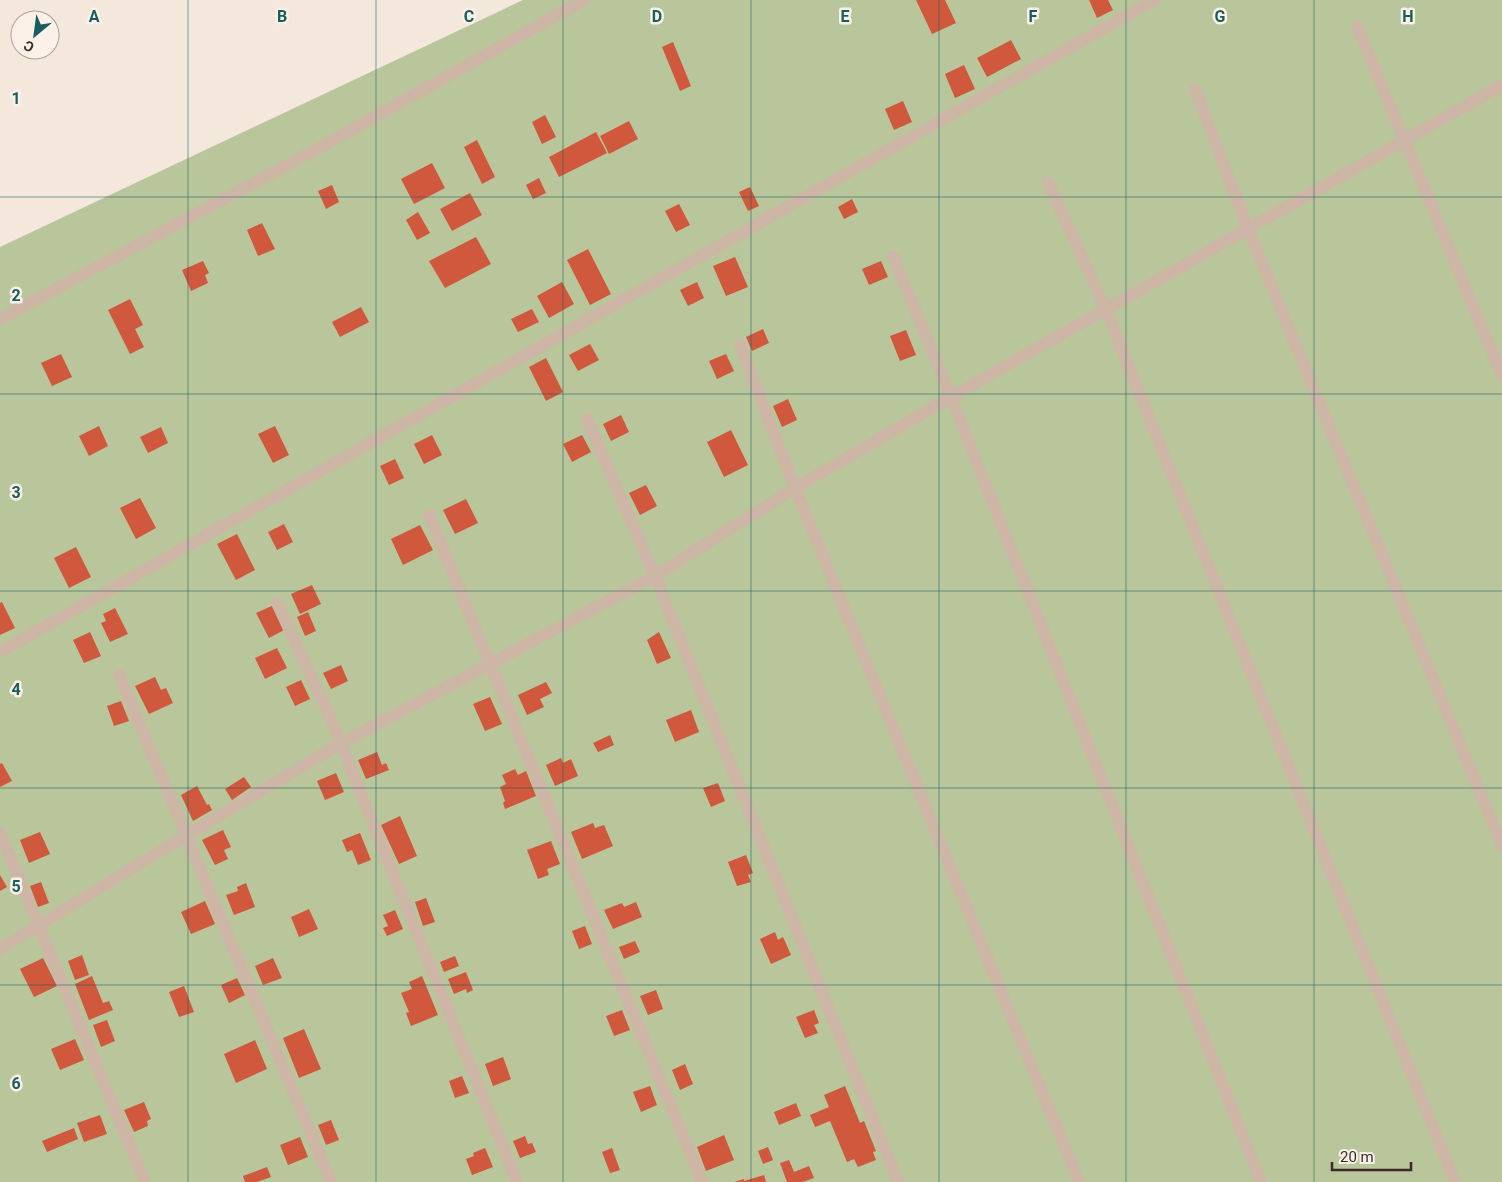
<svg xmlns="http://www.w3.org/2000/svg" width="1502" height="1182" font-family="Roboto,sans-serif">
<rect width="100%" height="100%" fill="#f4e7db"/>
<path fill="#b9c59a" d="M523,0H1502V1182H0V247Z"/>
<path fill="#d0583d" d="M916,0H945L956,23L932,34Z
M1089,0H1108L1113,10L1097,18Z
M1011,40L1021,59L987,77L977,58Z
M673,42L691,86L680,91L662,47Z
M964,65L975,89L955,98L945,74Z
M903,101L912,122L894,130L885,109Z
M545,115L556,137L542,144L532,122Z
M629,121L638,139L609,154L600,136Z
M596,132L607,153L559,177L549,157Z
M477,140L495,177L482,184L464,147Z
M432,163L445,188L414,204L401,179Z
M539,178L546,193L533,199L526,185Z
M332,185L339,202L326,209L318,191Z
M750,187L759,206L748,211L739,192Z
M470,193L482,215L452,231L440,209Z
M852,199L858,212L844,219L838,207Z
M679,204L690,225L676,232L665,211Z
M418,212L430,233L417,240L406,220Z
M262,223L275,249L258,256L247,230Z
M476,237L491,264L445,288L429,261Z
M588,249L611,294L590,305L567,260Z
M735,257L748,287L726,296L713,266Z
M203,261L209,273L205,275L208,283L191,291L182,270Z
M881,261L888,277L869,285L862,269Z
M562,282L574,304L549,318L537,296Z
M697,282L704,298L688,306L680,290Z
M130,299L143,325L135,329L144,347L130,354L108,310Z
M361,307L369,322L340,337L332,322Z
M532,309L539,322L518,332L511,319Z
M763,329L769,343L752,351L746,337Z
M906,330L916,355L900,361L890,336Z
M590,344L599,360L578,371L569,355Z
M61,354L72,377L52,386L41,363Z
M726,354L734,371L717,379L709,361Z
M546,358L563,392L546,401L529,367Z
M788,399L797,420L782,427L773,406Z
M621,415L629,432L611,441L603,424Z
M99,426L108,446L89,456L79,436Z
M275,426L289,455L273,463L258,434Z
M161,427L168,443L148,453L140,437Z
M731,430L748,465L724,477L707,442Z
M432,435L442,455L424,464L414,444Z
M582,435L591,452L572,462L563,444Z
M395,459L404,478L389,485L380,466Z
M646,485L657,506L640,515L629,493Z
M140,498L156,528L136,539L120,508Z
M466,499L478,523L455,534L443,510Z
M284,524L293,542L277,550L268,532Z
M420,525L433,550L403,565L391,539Z
M237,534L255,570L236,580L217,544Z
M76,547L91,577L69,588L54,558Z
M312,585L321,604L300,614L291,594Z
M2,602L15,628L0,635V603Z
M274,605L286,629L269,638L256,613Z
M115,608L128,634L110,642L101,623L106,621L103,614Z
M308,612L316,631L305,636L297,617Z
M90,632L101,656L84,663L73,640Z
M659,632L671,658L657,664L647,640Z
M277,648L287,668L265,679L255,658Z
M341,665L348,681L331,689L323,673Z
M155,677L161,690L166,688L173,703L149,714L135,686Z
M301,680L310,699L295,706L286,687Z
M546,682L552,693L540,699L544,707L527,715L518,695Z
M490,697L502,724L485,731L473,704Z
M121,701L129,721L114,726L107,706Z
M691,710L699,732L675,742L666,720Z
M610,735L614,745L598,752L593,743Z
M377,752L382,765L386,763L389,770L366,779L358,760Z
M561,758L563,763L571,759L578,776L555,786L546,765Z
M2,763L12,781L0,787V764Z
M515,769L518,775L526,771L536,796L505,809L503,803L505,801L500,787L506,784L502,775Z
M336,773L344,792L325,800L317,781Z
M244,777L251,787L232,800L225,789Z
M718,783L725,801L711,807L703,788Z
M197,786L207,805L209,804L212,810L193,821L181,795Z
M400,816L417,856L399,864L381,825Z
M593,823L595,828L604,825L613,846L582,859L571,832Z
M223,830L231,847L224,850L228,859L215,865L202,840Z
M40,832L50,854L29,863L20,840Z
M360,833L371,860L358,865L352,850L347,852L342,840Z
M551,841L560,864L547,869L549,875L538,879L527,850Z
M746,855L753,873L748,875L751,882L737,886L728,862Z
M0,875L7,887L0,891Z
M41,882L49,903L38,907L30,886Z
M246,883L255,907L234,915L226,895L238,891L237,887Z
M426,898L435,922L423,926L415,902Z
M205,901L215,924L191,934L181,912Z
M636,902L642,917L613,929L604,910L622,903L624,907Z
M309,909L318,929L299,937L291,917Z
M395,910L403,929L387,936L383,928L388,926L383,915Z
M585,926L592,944L579,949L572,931Z
M775,932L778,940L783,937L791,955L771,964L760,939Z
M635,941L640,952L624,959L619,947Z
M82,955L89,975L75,980L68,961Z
M455,956L459,966L444,972L440,962Z
M43,958L57,986L34,997L20,969Z
M273,958L282,978L263,985L255,966Z
M466,972L473,990L467,993L466,989L454,994L448,979Z
M92,976L103,1003L109,1001L113,1010L89,1020L75,984Z
M422,976L438,1015L411,1026L406,1013L409,1012L401,993L412,989L409,982Z
M237,978L245,995L229,1003L221,985Z
M184,986L194,1012L179,1017L169,992Z
M656,990L663,1009L648,1015L640,996Z
M622,1010L630,1030L614,1036L606,1016Z
M814,1010L819,1023L814,1025L818,1033L805,1038L796,1017Z
M107,1020L115,1041L101,1047L93,1025Z
M304,1029L321,1069L299,1078L283,1038Z
M75,1039L84,1060L60,1070L51,1049Z
M255,1040L267,1069L236,1083L224,1054Z
M503,1057L511,1079L493,1086L485,1064Z
M685,1064L693,1084L680,1090L672,1070Z
M462,1076L469,1093L455,1098L449,1081Z
M650,1086L657,1105L641,1112L633,1092Z
M845,1086L860,1123L864,1121L876,1151L873,1152L876,1160L858,1167L854,1159L847,1162L830,1121L815,1127L810,1115L829,1107L824,1095Z
M144,1102L151,1119L147,1121L148,1126L134,1132L124,1110Z
M796,1103L801,1116L779,1125L774,1112Z
M100,1115L107,1134L84,1142L77,1123Z
M331,1120L339,1140L326,1145L318,1125Z
M74,1128L78,1139L47,1152L42,1141Z
M724,1135L734,1160L706,1171L697,1147Z
M525,1136L528,1144L532,1143L536,1152L520,1158L513,1141Z
M300,1137L308,1157L288,1165L280,1145Z
M768,1147L773,1160L763,1164L758,1151Z
M485,1148L493,1167L472,1175L466,1159L474,1156L473,1153Z
M612,1148L620,1170L610,1173L602,1152Z
M789,1160L794,1172L809,1166L814,1178L803,1182H787L780,1163Z
M267,1167L271,1177L257,1182H245L243,1176Z
M764,1175L766,1182H734L744,1179V1181Z"/>
<g fill="none" stroke-linecap="round" stroke-linejoin="round">
<path stroke="#ceb6a6" stroke-width="12" d="M1357,26L1502,376
M1195,89L1248,229L1502,846
M1048,182L1106,310L1455,1182
M893,256L951,397L1261,1182
M0,319L319,148L584,0
M740,345L795,488L1079,1182
M587,419L655,576L898,1182
M429,515L702,1182
M277,603L331,719L517,1182
M0,652L1154,0
M119,675L331,1182
M0,833L145,1182
M0,949L185,836L340,744L655,576L795,488L951,397L1502,85"/>
</g>
<path fill="none" stroke="#195e5e" stroke-width="1" stroke-opacity="0.55" d="M188,0V1182M376,0V1182M563,0V1182M751,0V1182M939,0V1182M1126,0V1182M1314,0V1182M0,197H1502M0,394H1502M0,591H1502M0,788H1502M0,985H1502"/>
<g font-size="16" text-anchor="middle" font-weight="bold" fill="#195e5e" stroke="#fbf1e8" stroke-width="5" stroke-linejoin="round" paint-order="stroke">
<text x="94" y="22">A</text>
<text x="282" y="22">B</text>
<text x="469" y="22">C</text>
<text x="657" y="22">D</text>
<text x="845" y="22">E</text>
<text x="1033" y="22">F</text>
<text x="1220" y="22">G</text>
<text x="1408" y="22">H</text>
<text x="16" y="104">1</text>
<text x="16" y="301">2</text>
<text x="16" y="498">3</text>
<text x="16" y="695">4</text>
<text x="16" y="892">5</text>
<text x="16" y="1089">6</text>
</g>
<g transform="translate(35 35) rotate(209)"><circle r="24" fill="#fbf1e8" stroke="#ada29b"/>
<path d="M0-4L9 19L0 12L-9 19Z" fill="#195e5e"/>
<text y="-8" font-size="14" font-weight="bold" text-anchor="middle" fill="#392c28">С</text>
</g>
<path d="M1332 1162v8h79v-8" fill="none" stroke="#392c28" stroke-width="2.5"/>
<text x="1340" y="1162" font-size="15" fill="#392c28" stroke="#fbf1e8" stroke-width="4" paint-order="stroke">20 m</text>
</svg>
